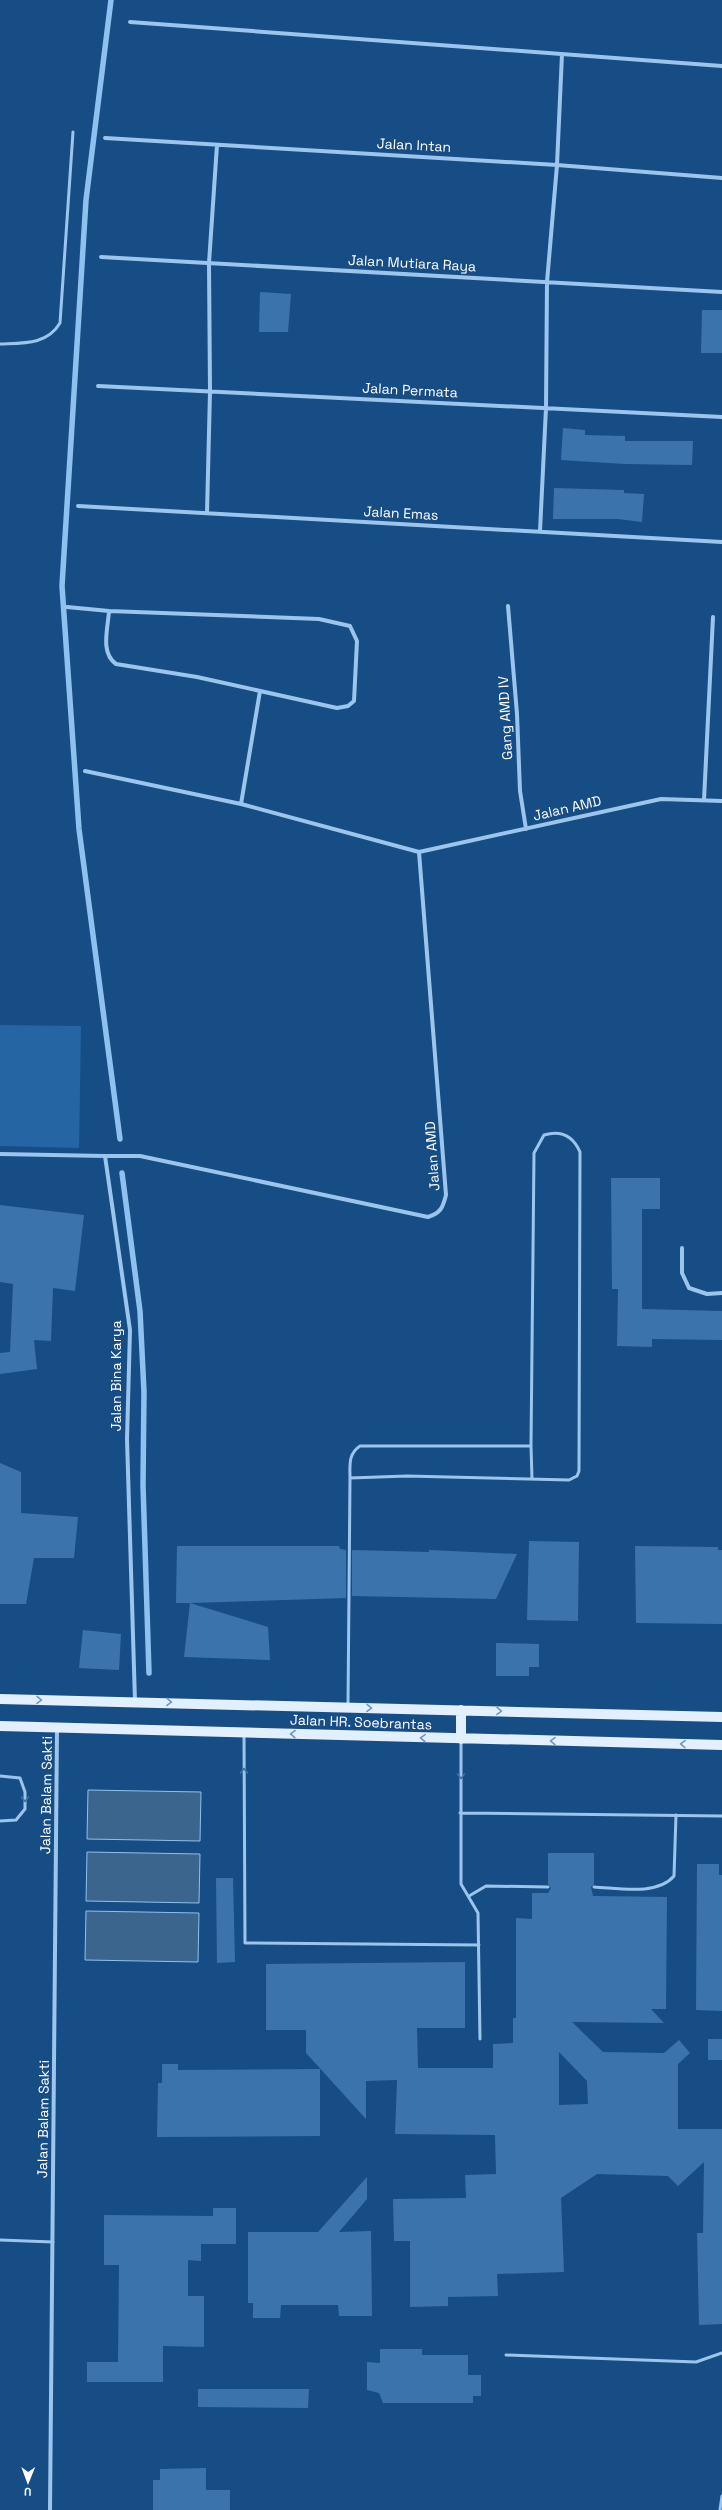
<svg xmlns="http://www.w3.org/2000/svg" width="722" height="2510" font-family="'Space Grotesk',sans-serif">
<rect width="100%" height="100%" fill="#174d85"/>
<path fill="#2565a3" d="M0,1025L81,1026L79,1148L0,1146Z"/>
<path fill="#3c658e" stroke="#8ec1f0" d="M88,1790L201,1792L200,1841L87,1839Z
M87,1852L200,1854L199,1903L86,1901Z
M86,1911L199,1913L198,1962L85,1960Z"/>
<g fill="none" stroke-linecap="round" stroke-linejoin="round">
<path stroke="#8ec1f0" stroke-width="5.5" d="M111,0L86,200L62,586L79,829L120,1139
M122,1173L140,1311L144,1392L143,1485L149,1673"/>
</g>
<path fill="#3b74ad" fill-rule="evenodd" d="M260,292L291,294L288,332H259Z
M702,310H722V353H701Z
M563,428L585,430V435L625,436V441H693L692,465L625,464L561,460Z
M554,488L624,490V493L644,494L642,522L618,519H553Z
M611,1178H660V1209H642V1309L722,1311V1340L652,1339V1347L617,1346L618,1289H612Z
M0,1205L84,1215L75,1291L53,1288L51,1341L34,1340L37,1369L0,1374V1353L10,1352L13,1284L0,1282Z
M0,1463L21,1472V1513L78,1517L74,1558H34L26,1604H0Z
M529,1541L579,1542L578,1621L527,1620Z
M177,1546H339L340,1549L346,1550V1598L190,1603L268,1627L270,1660L184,1657L190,1603H176Z
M635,1546L718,1547V1550H722V1624L636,1623Z
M352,1550L429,1552V1550L517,1554L496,1599L352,1596Z
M83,1630L121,1634L119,1670L79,1668Z
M496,1643L539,1644V1667H529V1676H496Z
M548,1853H594V1884L591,1887L593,1896L667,1897L666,2009H651L664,2023L572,2022L603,2052L664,2053L679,2040L690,2053L678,2064V2129H722V2324L699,2325L697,2233H703L704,2162L678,2186L668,2176L597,2174L561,2198L564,2272L497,2274L498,2296L448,2297V2306L410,2307V2241H394L393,2199L466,2198L465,2175L496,2174L495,2135L395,2134L397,2080L366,2081V2119L306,2053V2030H266V1964L465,1962V2028H417L418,2068H493V2044L513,2043V2018H516V1918L532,1919V1893H548L551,1888L548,1884ZM559,2052L587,2081L588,2104L559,2105Z
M697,1864H719V1875H722V2011L696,2010Z
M216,1878H233L235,1962L217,1963Z
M708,2039H722V2060H708Z
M162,2064H178V2070L320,2069V2136L157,2137L158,2083H162Z
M367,2177V2199L339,2232L371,2231L372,2316H339L338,2305H281L280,2318H253V2303H248V2232H318Z
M213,2208H236V2244H201V2261L188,2260V2296H204V2347L163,2346V2382H87V2362H118L119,2265H104V2215L213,2216Z
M380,2349H422V2355H468V2375H481V2396H473V2403H383L379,2393L367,2390V2362L380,2363Z
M198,2389H309L308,2408L198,2407Z
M206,2468V2490H230V2510H153V2480H160V2469Z"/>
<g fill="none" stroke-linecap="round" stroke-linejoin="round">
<path stroke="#9cc5ed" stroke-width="3" d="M0,344C23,343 47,345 60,323L73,132
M531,1446L532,1479
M348,1706L350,1478C350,1465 348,1454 360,1446H531L534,1153L544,1135C561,1130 573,1136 580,1152L579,1471L577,1476L569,1480L407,1476L350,1478
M244,1734L245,1943L479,1945
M461,1741V1884L478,1913L480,2039
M0,1776L20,1778L25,1792V1809L16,1820L0,1821
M460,1813L722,1816
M594,1887C618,1888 657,1896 674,1876L676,1815
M469,1896L486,1886L548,1887
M0,2240L53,2242
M506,2355L696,2362L722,2353
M720,2510L722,2496"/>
<path stroke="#9cc5ed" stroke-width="4" d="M130,22L722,66
M105,138L557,165L722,178
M101,257L722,292
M98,386L722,417
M78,506L722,542
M207,513L210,392L209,263L217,145
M540,531L546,408L547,282L557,165L562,54
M508,606L517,714L520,791L526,829
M67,607L109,611L319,619L350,626L357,641L354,701L348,706L337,708L197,677L116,664C100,653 108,628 109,611
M85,771L241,804L419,852L661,799L722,801
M704,800L713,617
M241,804L260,691
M0,1154L105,1156L130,1330L127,1439L135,1701
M105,1156H140L428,1217C441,1213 443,1207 446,1195L419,852
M682,1248V1273L689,1288L707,1294L722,1293
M50,2510L57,1728"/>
<path stroke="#e2efff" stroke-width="10" d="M0,1699L722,1717
M461,1710V1739
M0,1726L722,1745"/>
</g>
<defs><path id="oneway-chevron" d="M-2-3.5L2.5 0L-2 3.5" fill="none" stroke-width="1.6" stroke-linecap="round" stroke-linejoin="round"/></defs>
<g stroke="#7296bc">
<use href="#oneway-chevron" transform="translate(39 1700) rotate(1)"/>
<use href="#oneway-chevron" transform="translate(169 1702) rotate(2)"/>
<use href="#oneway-chevron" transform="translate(369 1708) rotate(1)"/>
<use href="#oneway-chevron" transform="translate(499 1711) rotate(1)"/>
<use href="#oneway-chevron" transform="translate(293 1734) rotate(-178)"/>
<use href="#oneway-chevron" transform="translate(423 1738) rotate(-178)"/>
<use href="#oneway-chevron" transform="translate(553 1741) rotate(-179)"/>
<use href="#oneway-chevron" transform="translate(683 1744) rotate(-179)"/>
</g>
<g stroke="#3f71a4">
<use href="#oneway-chevron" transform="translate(244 1771) rotate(-91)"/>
<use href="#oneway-chevron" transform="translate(461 1776) rotate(90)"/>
<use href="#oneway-chevron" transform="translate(25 1799) rotate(89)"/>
</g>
<g text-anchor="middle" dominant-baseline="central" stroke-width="3" stroke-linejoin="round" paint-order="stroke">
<g font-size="14" fill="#fff" stroke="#174d85">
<text transform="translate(414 145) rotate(3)">Jalan Intan</text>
<text transform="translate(412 263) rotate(3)">Jalan Mutiara Raya</text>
<text transform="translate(410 390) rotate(3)">Jalan Permata</text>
<text transform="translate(401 513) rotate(3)">Jalan Emas</text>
<text transform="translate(505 718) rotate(-93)">Gang AMD IV</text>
<text transform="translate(567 808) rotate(-13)">Jalan AMD</text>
<text transform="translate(432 1156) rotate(-94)">Jalan AMD</text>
<text transform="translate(116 1376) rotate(-90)">Jalan Bina Karya</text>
<text transform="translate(361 1722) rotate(2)">Jalan HR. Soebrantas</text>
<text transform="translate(46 1795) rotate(-89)">Jalan Balam Sakti</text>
<text transform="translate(43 2119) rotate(-89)">Jalan Balam Sakti</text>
</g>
</g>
<g transform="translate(28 2482) rotate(181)" stroke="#174d85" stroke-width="3" paint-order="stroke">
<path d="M0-3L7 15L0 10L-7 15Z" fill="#ffffff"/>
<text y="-6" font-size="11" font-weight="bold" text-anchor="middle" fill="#ffffff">U</text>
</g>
</svg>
